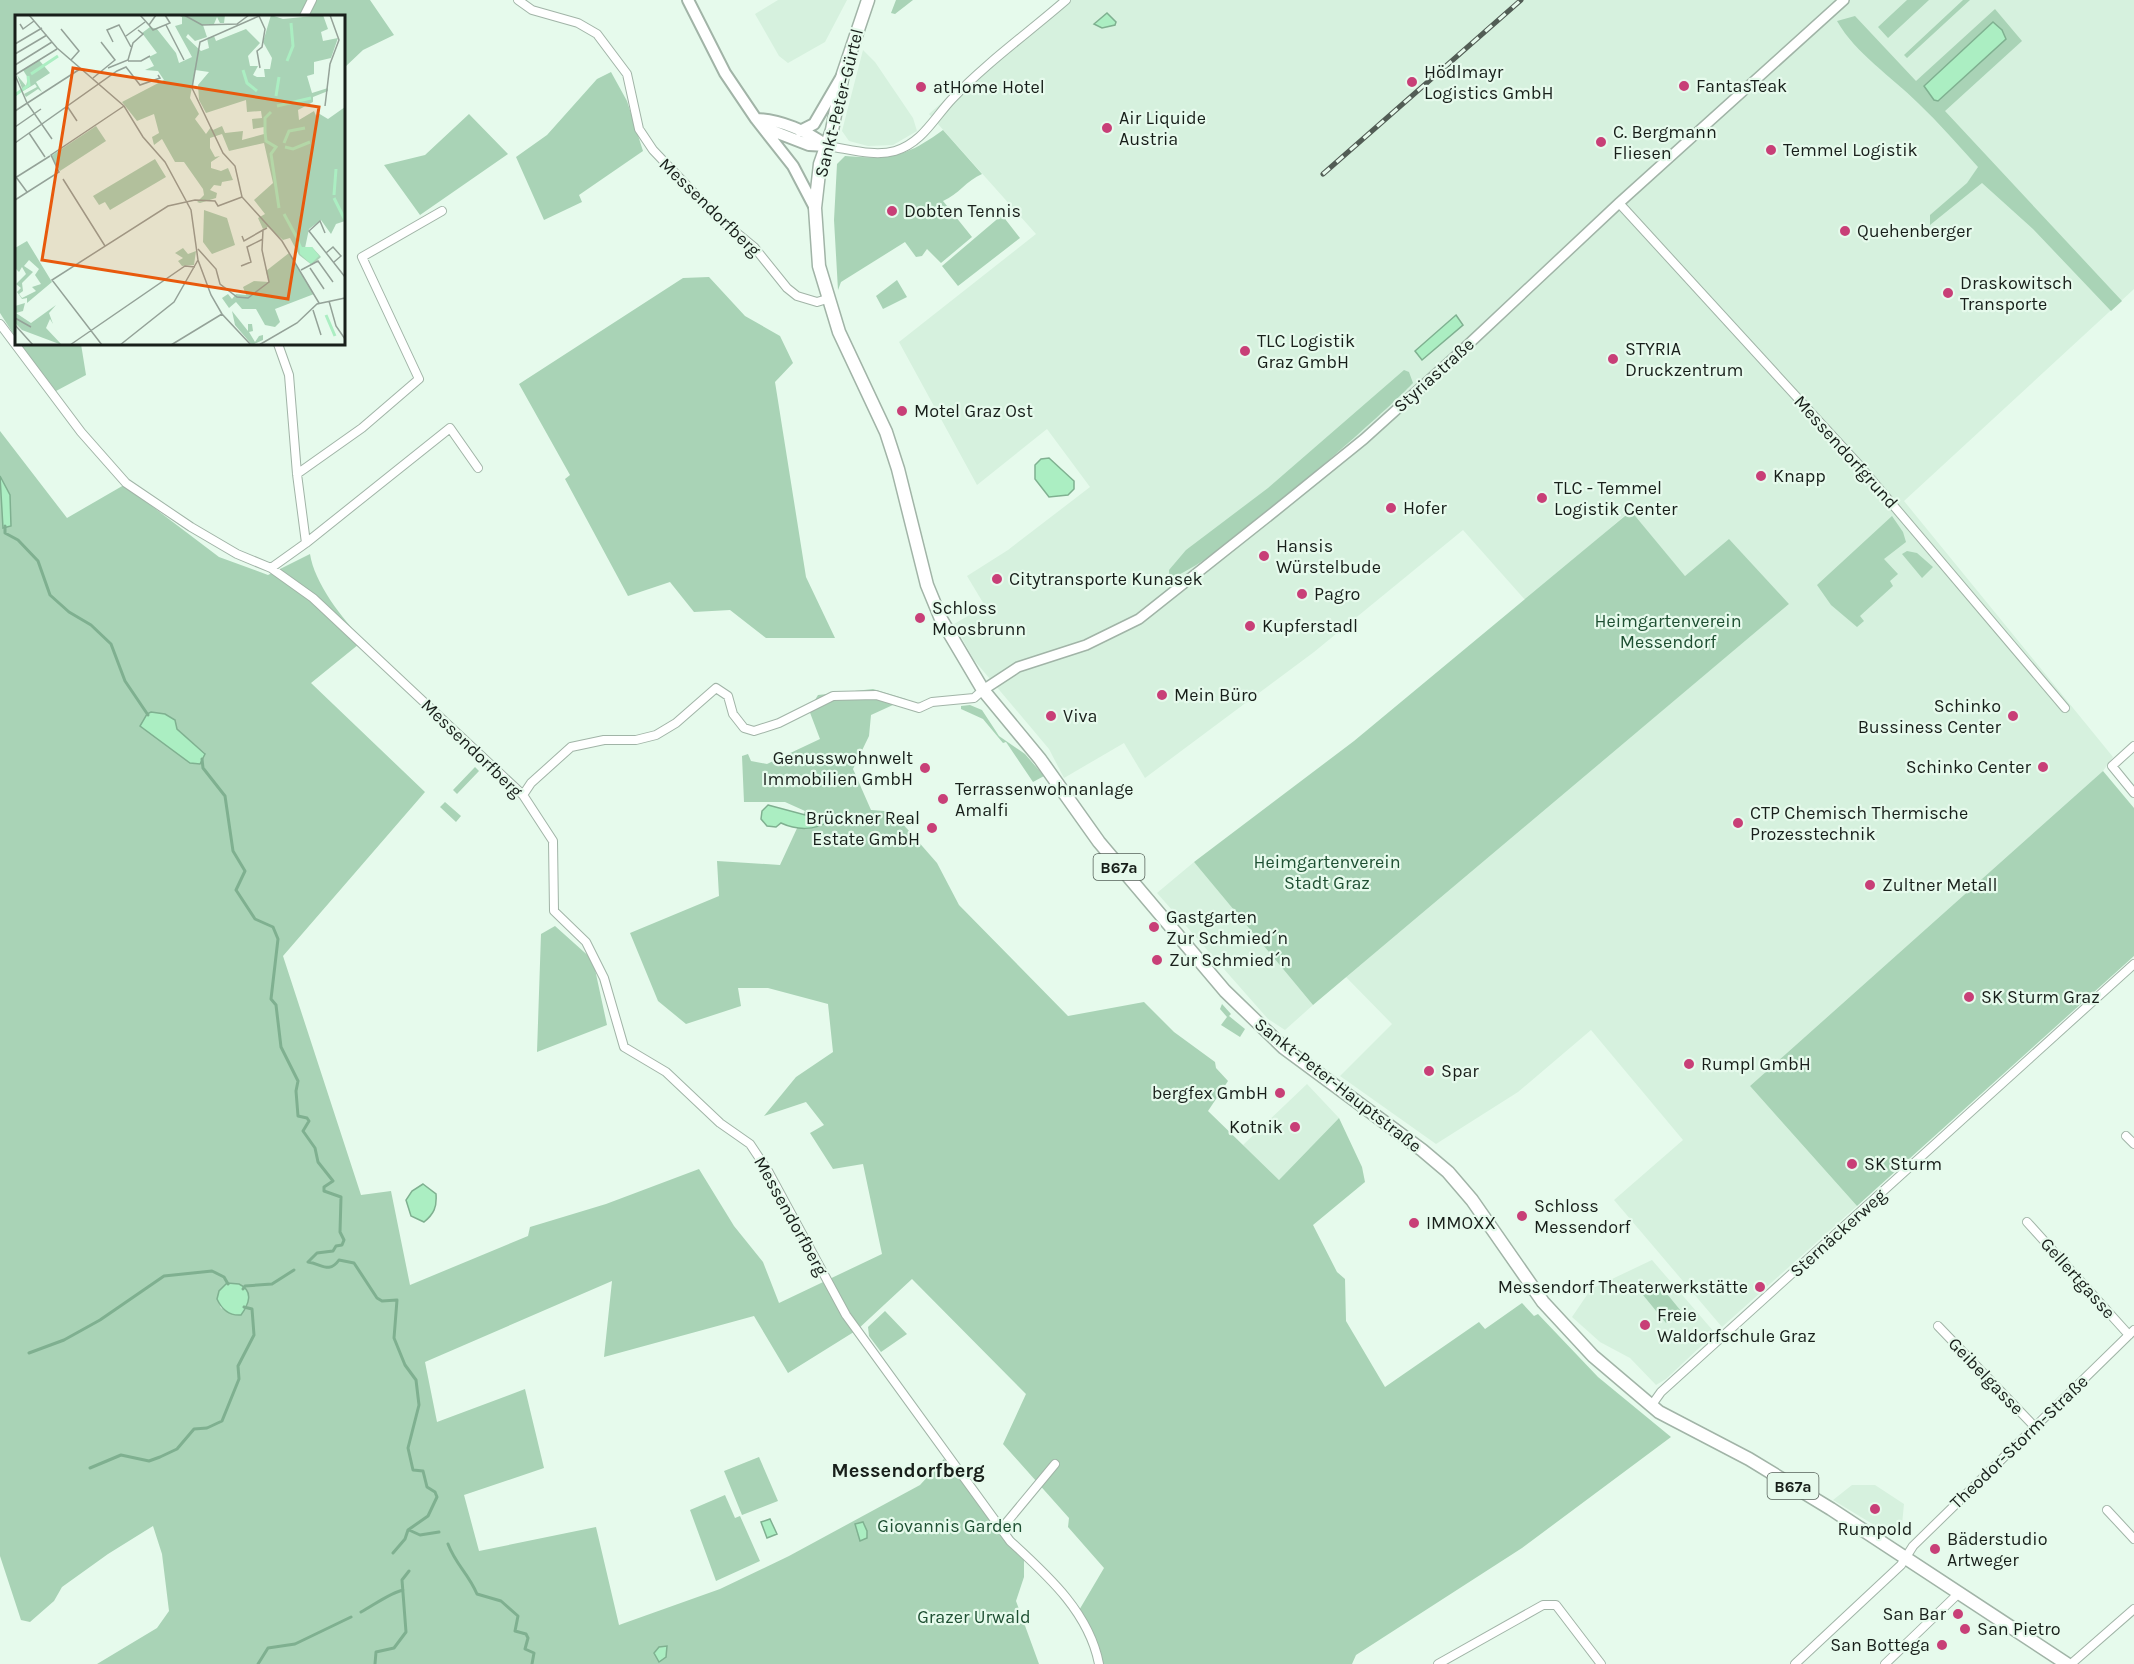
<svg xmlns="http://www.w3.org/2000/svg" width="2134" height="1664" font-family="Karla,sans-serif">
<rect width="100%" height="100%" fill="#e6faec"/>
<path fill="#d6f1de" d="M778,0H847L825,42L788,63L779,56L755,14Z
M1058,0H2134V289L1904,501L2113,757L2103,771L1750,1086L1857,1206L1722,1327L1614,1200L1683,1140L1591,1030L1518,1092L1436,1144L1340,1076L1392,1024L1345,976L1789,604L1729,540L1685,576L1630,511L1526,601L1463,530L1314,652L1145,778L1124,743L1064,778L1049,749L974,660L954,624L985,606L967,576L1008,550L1090,487L1047,429L977,485L899,342L1036,234L929,114Z
M863,50L875,62L913,118L917,131L893,145L868,146L849,141L842,131Z
M1194,862L1313,1005L1285,1030L1268,1019L1157,893Z
M1307,1084L1339,1118L1279,1180L1243,1145Z
M1652,1260L1715,1333L1666,1379L1656,1385L1630,1358L1600,1342L1572,1317L1591,1289Z
M1852,1485H1875L1904,1504L1901,1535L1884,1531L1833,1500Z"/>
<path fill="#a9d3b6" fill-rule="evenodd" d="M0,0H370L394,35L363,50L344,68V16H16V338L0,313Z
M896,0H913L895,14L891,13Z
M1907,0H1929L1888,38L1878,27Z
M1963,0H1970L1907,58L1904,55Z
M1995,9L2022,41L1945,111L2122,301L2111,311L2033,229L1982,183L1930,225V215L1967,183L1978,167C1958,145 1939,123 1918,103C1891,76 1856,54 1837,21L1855,16L1916,81Z
M611,72L627,101L643,151L579,195L582,202L544,220L516,157L547,135L597,79Z
M469,114L508,154L420,215L384,165L425,155Z
M943,130L982,174C967,180 958,195 943,201L972,237L941,263L927,249L922,256L916,257L905,242L841,282L838,290L834,220L837,164L845,156C890,160 906,157 943,130Z
M1002,215L1020,238L958,286L942,266Z
M709,277L745,316L780,336L793,363L775,382L806,577L835,638H766L730,610L694,612L670,582L628,596L565,479L570,475L519,384L683,278Z
M897,280L907,297L883,309L876,296Z
M20,344H81L86,375L56,391Z
M1404,370L1409,372L1413,383C1387,411 1196,581 1169,577V570L1186,550L1268,488Z
M0,431L67,518L124,485L219,557L268,575L310,554C314,582 343,621 364,640L311,683L425,792L283,956L361,1195L391,1191L410,1285L528,1236L530,1227L606,1204L699,1169L734,1226L763,1262L779,1303L882,1254L863,1164L833,1169L810,1133L824,1125L806,1102L764,1116L796,1077L833,1052L828,1004L768,988H738L741,1006L686,1024L658,1001L630,933L719,896L717,861L780,865L805,811L785,802H744L742,756L748,754L751,761L767,764L820,739L809,710L818,695L873,689L906,699L871,715L869,736L853,769L871,810L884,811L895,815L937,863L959,905L1068,1016L1144,1002L1174,1032L1215,1062L1216,1068L1228,1081L1208,1111L1279,1180L1339,1118L1362,1167L1365,1182L1313,1225L1337,1272L1345,1279L1346,1321L1385,1387L1479,1322L1485,1329L1522,1303L1534,1316L1538,1314L1598,1377L1671,1437L1522,1548L1356,1655L1352,1664H1099L1078,1612L1104,1568L1068,1527L1069,1518L1003,1444L1026,1394L912,1279L857,1330L788,1373L754,1316L604,1357L612,1281L425,1362L437,1422L525,1389L544,1468L464,1495L479,1551L596,1527L619,1625L720,1589L789,1556L920,1485L944,1459L950,1469L964,1475L1013,1547L1024,1559V1577L1016,1601L1039,1664H97L157,1628L169,1611L162,1554L153,1526L108,1554L62,1587L54,1601L30,1622L21,1620L0,1556ZM174,725L177,729L205,753L190,763L146,730ZM248,1293L247,1308L234,1315L221,1308L217,1299Z
M1631,511L1685,576L1729,539L1789,604L1313,1005L1194,862L1354,741Z
M1892,516L1903,532L1906,542L1884,559L1898,574L1890,581L1893,586L1860,616L1864,621L1857,627L1831,605L1817,585Z
M1907,551L1917,553L1933,567L1922,578L1902,554Z
M970,705L982,710L999,736L1025,754L1044,776L1033,782L1006,742L1003,743L983,719L961,709V706Z
M475,767L479,771L457,794L453,790Z
M2103,771L2134,808V956L1857,1206L1750,1086Z
M445,802L461,816L456,822L440,807Z
M555,926L593,960L607,1025L537,1052L541,934Z
M1222,1004L1231,1014L1229,1016L1245,1029L1240,1037L1221,1025L1227,1017L1220,1009Z
M1658,1283L1681,1311L1666,1323L1643,1295Z
M885,1311L907,1334L881,1352L869,1336L868,1327Z
M759,1457L778,1501L742,1515L724,1471Z
M725,1495L735,1518L740,1516L760,1561L716,1581L690,1510Z"/>
<path fill="#abeec2" stroke="#7fb090" stroke-width="1.5" d="M1107,13L1116,22L1115,25L1102,28L1094,24Z
M1993,22L2002,30L2006,39L1938,101L1934,100L1924,86Z
M1456,315L1463,325L1422,360L1415,351Z
M1049,458L1074,481V489L1068,495L1049,497L1035,479V465L1041,459Z
M0,476L10,495L11,526L3,528Z
M151,712L165,714L175,720L177,729L205,754L200,764L190,763L140,726L147,714Z
M768,805L828,821C815,831 796,830 781,823L776,827L767,826L761,819L762,811Z
M423,1184L436,1194C437,1207 434,1214 424,1222L411,1216L406,1200L412,1191Z
M227,1283L239,1284C254,1291 249,1304 241,1315C229,1316 222,1310 217,1299L219,1291Z
M770,1519L777,1534L767,1538L761,1522Z
M863,1522L867,1531V1538L860,1541L855,1524Z
M667,1646L666,1657L659,1662L654,1653L659,1647Z"/>
<g fill="none" stroke-linecap="round" stroke-linejoin="round">
<path stroke="#7fb090" stroke-width="3" d="M5,526V533L18,540L38,561L50,595L69,612L91,625L111,644L125,681L148,715
M202,759L203,768L225,796L233,851L245,871L236,890L255,919L273,927L278,939L271,999L276,1005L281,1047L298,1081L296,1091L298,1116L307,1118L309,1121L303,1131L315,1148L318,1162L333,1181L324,1187V1191L341,1197L340,1232L344,1240L342,1245L336,1246L333,1251L317,1253L308,1262C322,1264 329,1274 339,1260L354,1263L377,1298L382,1301L397,1300L394,1338L405,1365L416,1380L419,1405L408,1448L413,1470L423,1471L427,1487L435,1492L437,1497L428,1516L408,1530L405,1539L393,1553
M243,1289L245,1286L272,1284L294,1270
M29,1353L64,1340L100,1320L164,1276L212,1271L224,1277L228,1284
M90,1468L121,1455L149,1461L160,1457L177,1449L194,1429L207,1428L222,1421L239,1379L238,1366L254,1335L252,1309L244,1307
M409,1530L420,1535L439,1532
M448,1544C456,1565 468,1573 477,1594L501,1601L518,1616L515,1631L526,1634L528,1638L525,1649L534,1653L532,1664
M361,1612C374,1605 390,1593 403,1590
M258,1664L268,1648L295,1644L351,1617
M375,1664L376,1652L394,1648L406,1632L402,1580L409,1571"/>
<g stroke="#a1b4a7" stroke-width="10">
<path id="minor" d="M518,0L532,10L578,23L597,34L627,74L639,129L653,150L714,214L754,247L787,288L797,296L817,302L827,299
M304,16L312,0
M827,146C849,149 874,157 895,151C922,143 934,118 952,99C986,63 1028,33 1066,0
M1619,203L1859,465L2065,708
M0,324L81,432L126,483L191,527L237,554L271,568L313,598L523,795L553,841L554,911L586,942L604,978L624,1047L666,1072L720,1123L750,1144L768,1171L846,1315L1010,1541C1047,1575 1089,1612 1099,1664
M297,474L362,428L419,379L362,257L442,211
M306,543L450,428L478,468
M271,568L306,543L297,474L289,375L278,344
M2134,746L2112,766L2134,793
M523,795L531,783L571,747L604,740H636L656,735L676,723L716,688L728,696L733,714L744,728L754,731L779,723L833,696L876,695L919,708L932,702L974,698L983,690
M2126,1136L2134,1144
M2027,1222L2129,1335
M1938,1326L2034,1426
M1651,1406L1661,1392L2134,964
M2107,1510L2134,1539
M1002,1528L1055,1464
M1438,1664L1543,1605H1556L1601,1664
M1795,1664L1901,1565L1913,1546L2134,1330
M1885,1664L1960,1592
M2071,1664L2134,1609"/>
</g>
<g stroke="#a1b4a7" stroke-width="12">
<path id="tertiary" d="M983,690L1018,667L1086,645L1139,619L1275,511L1364,439L1457,355L1619,203L1844,0"/>
</g>
<g stroke="#a1b4a7" stroke-width="14">
<path id="secondary" d="M688,0L725,73L756,119L793,166L815,208
M756,119C779,119 809,132 827,146
M765,128L809,145L827,146
M800,131L814,124L842,76"/>
</g>
<g stroke="#a1b4a7" stroke-width="15">
<path id="primary" d="M868,0L843,74L832,130L820,164L815,208L819,266L839,332L886,432L898,469L927,585L941,619L983,690L1040,759L1099,842L1225,991L1284,1048L1422,1150L1448,1172L1472,1200L1543,1302L1593,1356L1659,1412L1749,1459L1831,1509L2067,1664"/>
</g>
<use href="#minor" stroke="#fff" stroke-width="8"/>
<use href="#tertiary" stroke="#fff" stroke-width="9"/>
<use href="#secondary" stroke="#fff" stroke-width="10"/>
<use href="#primary" stroke="#fff" stroke-width="12"/>
<g stroke="#525d55" stroke-width="5">
<path id="rail" d="M1323,174L1521,0"/>
</g>
<use href="#rail" stroke="#e6faec" stroke-width="3" stroke-dasharray="9" stroke-linecap="butt"/>
</g>
<g fill="#c83f77" stroke="#e6faec" stroke-width="2">
<circle cx="1412" cy="82" r="6"/>
<circle cx="1684" cy="86" r="6"/>
<circle cx="921" cy="87" r="6"/>
<circle cx="1107" cy="128" r="6"/>
<circle cx="1601" cy="142" r="6"/>
<circle cx="1771" cy="150" r="6"/>
<circle cx="892" cy="211" r="6"/>
<circle cx="1845" cy="231" r="6"/>
<circle cx="1948" cy="293" r="6"/>
<circle cx="1245" cy="351" r="6"/>
<circle cx="1613" cy="359" r="6"/>
<circle cx="902" cy="411" r="6"/>
<circle cx="1761" cy="476" r="6"/>
<circle cx="1542" cy="498" r="6"/>
<circle cx="1391" cy="508" r="6"/>
<circle cx="1264" cy="556" r="6"/>
<circle cx="997" cy="579" r="6"/>
<circle cx="1302" cy="594" r="6"/>
<circle cx="920" cy="618" r="6"/>
<circle cx="1250" cy="626" r="6"/>
<circle cx="1162" cy="695" r="6"/>
<circle cx="1051" cy="716" r="6"/>
<circle cx="2013" cy="716" r="6"/>
<circle cx="2043" cy="767" r="6"/>
<circle cx="925" cy="768" r="6"/>
<circle cx="943" cy="799" r="6"/>
<circle cx="1738" cy="823" r="6"/>
<circle cx="932" cy="828" r="6"/>
<circle cx="1870" cy="885" r="6"/>
<circle cx="1154" cy="927" r="6"/>
<circle cx="1157" cy="960" r="6"/>
<circle cx="1969" cy="997" r="6"/>
<circle cx="1689" cy="1064" r="6"/>
<circle cx="1429" cy="1071" r="6"/>
<circle cx="1280" cy="1093" r="6"/>
<circle cx="1295" cy="1127" r="6"/>
<circle cx="1852" cy="1164" r="6"/>
<circle cx="1522" cy="1216" r="6"/>
<circle cx="1414" cy="1223" r="6"/>
<circle cx="1760" cy="1287" r="6"/>
<circle cx="1645" cy="1325" r="6"/>
<circle cx="1875" cy="1509" r="6"/>
<circle cx="1935" cy="1549" r="6"/>
<circle cx="1958" cy="1614" r="6"/>
<circle cx="1965" cy="1629" r="6"/>
<circle cx="1942" cy="1645" r="6"/>
</g>
<g text-anchor="middle" dominant-baseline="central" stroke-width="4.5" stroke-linejoin="round" paint-order="stroke">
<g fill="#e6faec" stroke="#566159" stroke-width="1.5">
<rect x="1093.5" y="854" width="51" height="26" rx="4.5"/>
<rect x="1767.5" y="1473" width="51" height="26" rx="4.5"/>
</g>
<g font-size="16" font-weight="bold" fill="#181f1a">
<text x="1119" y="867">B67a</text>
<text x="1793" y="1486">B67a</text>
</g>
<g font-size="18" fill="#181f1a" stroke="#e6faec" text-anchor="start">
<text x="1424" y="72">Hödlmayr<tspan x="1424" dy="21">Logistics GmbH</tspan></text>
<text x="1696" y="86">FantasTeak</text>
<text x="933" y="87">atHome Hotel</text>
<text x="1119" y="118">Air Liquide<tspan x="1119" dy="21">Austria</tspan></text>
<text x="1613" y="132">C. Bergmann<tspan x="1613" dy="21">Fliesen</tspan></text>
<text x="1783" y="150">Temmel Logistik</text>
<text x="904" y="211">Dobten Tennis</text>
<text x="1857" y="231">Quehenberger</text>
<text x="1960" y="283">Draskowitsch<tspan x="1960" dy="21">Transporte</tspan></text>
<text x="1257" y="341">TLC Logistik<tspan x="1257" dy="21">Graz GmbH</tspan></text>
<text x="1625" y="349">STYRIA<tspan x="1625" dy="21">Druckzentrum</tspan></text>
<text x="914" y="411">Motel Graz Ost</text>
<text x="1773" y="476">Knapp</text>
<text x="1554" y="488">TLC - Temmel<tspan x="1554" dy="21">Logistik Center</tspan></text>
<text x="1403" y="508">Hofer</text>
<text x="1276" y="546">Hansis<tspan x="1276" dy="21">Würstelbude</tspan></text>
<text x="1009" y="579">Citytransporte Kunasek</text>
<text x="1314" y="594">Pagro</text>
<text x="932" y="608">Schloss<tspan x="932" dy="21">Moosbrunn</tspan></text>
<text x="1262" y="626">Kupferstadl</text>
<text x="1174" y="695">Mein Büro</text>
<text x="2001" y="706" text-anchor="end">Schinko<tspan x="2001" dy="21">Bussiness Center</tspan></text>
<text x="1063" y="716">Viva</text>
<text x="913" y="758" text-anchor="end">Genusswohnwelt<tspan x="913" dy="21">Immobilien GmbH</tspan></text>
<text x="2031" y="767" text-anchor="end">Schinko Center</text>
<text x="955" y="789">Terrassenwohnanlage<tspan x="955" dy="21">Amalfi</tspan></text>
<text x="1750" y="813">CTP Chemisch Thermische<tspan x="1750" dy="21">Prozesstechnik</tspan></text>
<text x="920" y="818" text-anchor="end">Brückner Real<tspan x="920" dy="21">Estate GmbH</tspan></text>
<text x="1882" y="885">Zultner Metall</text>
<text x="1166" y="917">Gastgarten<tspan x="1166" dy="21">Zur Schmied´n</tspan></text>
<text x="1169" y="960">Zur Schmied´n</text>
<text x="1981" y="997">SK Sturm Graz</text>
<text x="1701" y="1064">Rumpl GmbH</text>
<text x="1441" y="1071">Spar</text>
<text x="1268" y="1093" text-anchor="end">bergfex GmbH</text>
<text x="1283" y="1127" text-anchor="end">Kotnik</text>
<text x="1864" y="1164">SK Sturm</text>
<text x="1534" y="1206">Schloss<tspan x="1534" dy="21">Messendorf</tspan></text>
<text x="1426" y="1223">IMMOXX</text>
<text x="1748" y="1287" text-anchor="end">Messendorf Theaterwerkstätte</text>
<text x="1657" y="1315">Freie<tspan x="1657" dy="21">Waldorfschule Graz</tspan></text>
<text x="1875" y="1529" text-anchor="middle">Rumpold</text>
<text x="1947" y="1539">Bäderstudio<tspan x="1947" dy="21">Artweger</tspan></text>
<text x="1946" y="1614" text-anchor="end">San Bar</text>
<text x="1977" y="1629">San Pietro</text>
<text x="1930" y="1645" text-anchor="end">San Bottega</text>
</g>
<g font-size="18" fill="#181f1a" stroke="#e6faec">
<text transform="translate(839 103) rotate(-76)">Sankt-Peter-Gürtel</text>
<text transform="translate(710 207) rotate(44)">Messendorfberg</text>
<text transform="translate(1434 375) rotate(-42)">Styriastraße</text>
<text transform="translate(1846 452) rotate(48)">Messendorfgrund</text>
<text transform="translate(472 748) rotate(44)">Messendorfberg</text>
<text transform="translate(1338 1085) rotate(38)">Sankt-Peter-Hauptstraße</text>
<text transform="translate(791 1216) rotate(61)">Messendorfberg</text>
<text transform="translate(1838 1233) rotate(-42)">Sternäckerweg</text>
<text transform="translate(2078 1278) rotate(48)">Gellertgasse</text>
<text transform="translate(1986 1376) rotate(46)">Geibelgasse</text>
<text transform="translate(2019 1442) rotate(-44)">Theodor-Storm-Straße</text>
</g>
<g font-size="18" fill="#1e4f32" stroke="#e6faec">
<text x="1668" y="621">Heimgartenverein<tspan x="1668" dy="21">Messendorf</tspan></text>
<text x="1327" y="862">Heimgartenverein<tspan x="1327" dy="21">Stadt Graz</tspan></text>
<text x="950" y="1526">Giovannis Garden</text>
<text x="974" y="1617">Grazer Urwald</text>
</g>
<g font-size="20" font-weight="bold" fill="#181f1a" stroke="#e6faec">
<text x="908" y="1470">Messendorfberg</text>
</g>
</g>
<g transform="translate(15 15)">
<rect width="330" height="330" fill="#e6faec"/>
<path d="M163,0H210L209,8H205L202,2L199,9L188,10L192,22L180,26L173,19L171,22L186,36L194,33L192,23L199,21L201,26L231,14L245,28L233,41L235,51H243L238,60L242,62H250L249,54H255L257,43L248,27L256,0L268,4L308,0L313,14L306,17L308,26L323,23L316,43L299,47V59L292,61L297,78L313,73V76L298,82V87L283,95L284,105L299,96L302,103L303,98L313,104L330,92V206L321,209L316,219L306,205L294,214L290,233L297,232L306,242L297,250L284,240L275,223L268,225L253,212L248,214L243,203L250,199L239,185L258,168L249,128L214,136L207,119L195,123V133L200,142L205,141L196,147V153L206,156L213,153L218,165L207,167L206,171L199,170L195,175L202,178L201,183L185,188L182,187L189,180L188,174L169,147H160L147,124L139,130L137,122L144,118L139,99L122,106L107,87L149,65L143,56L130,55L139,51L134,42L142,38L127,18L135,12L142,14L161,38L164,48L177,42L160,11L167,9V2ZM180,55L194,57L183,70L184,85L191,98L231,85L232,97L246,96L247,103L237,104L238,114L249,112V119L227,125L228,116L210,118L207,111L198,115L196,112L191,119L180,104L184,99L175,83ZM24,45L35,58L21,67L27,77L23,74L11,82L9,79L22,72L20,69L8,76L2,60L11,71L13,63L8,55ZM81,111L91,126L45,156L36,141ZM140,144L151,162L95,195L90,187L84,190L78,181ZM189,195L212,203L220,230L197,239L188,227ZM12,226L37,267L12,288V283L7,284L2,277L6,273L1,269L11,259L7,252L4,257L0,253V233ZM14,245L24,254L20,260L26,269L17,272L21,276L7,283L4,279L8,276L7,268L18,257L9,251ZM168,233L173,239L181,236L179,250L167,251L163,246L168,243L160,238ZM274,238L299,279L260,294L265,307L260,312L250,310L241,294H227L221,287L214,293L207,283L213,279L217,284L221,279L231,280L228,272L239,266L254,267L251,256ZM10,288L8,296L1,298L16,308L41,290L34,298L38,309L35,304L31,313L47,330L7,315L0,308V291ZM217,296L233,316V309H237L238,316L234,317L240,327L244,321L248,320V325L237,330L220,310Z" fill="#a9d3b6" fill-rule="evenodd"/>
<path d="M283,223L287,232H297L304,241L296,249L285,239Z" fill="#abeec2"/>
<path fill="none" stroke="#abeec2" stroke-width="3" d="M272,46L278,31L276,8M228,55L232,68L242,76M16,59L43,41M0,80L14,70L13,61M261,81L264,62M262,91L296,83M256,97L250,103V117L251,126L261,132L256,139L264,193M269,128L274,116L290,113M270,132L278,134L295,127M319,180L321,154M319,183L330,205M269,199L282,223M311,300L320,321"/>
<path fill="none" stroke="#94a298" stroke-width="1.5" d="M14,0L42,33L109,91L128,122L150,147L176,195L183,245L196,280L207,299L236,330M125,0L134,10L141,0M169,0L187,10L222,9L234,0M5,9L8,14L19,6M134,10L138,15L155,8L150,0M151,10L169,45M46,14L64,36L56,45M111,21L130,7M98,27L92,15L104,10L116,32M0,29L27,13M0,39L32,20M113,46H126L135,41M0,50L37,27M93,53L113,45L118,28L128,19L123,15M245,53L242,36L247,32L250,14L244,1L185,27L177,73L208,138L220,151L227,182L267,226L304,288M0,60L12,88L37,124M0,60L42,34M78,63L100,45L86,27M52,91L62,106M310,91L315,49L324,25L315,0M0,96L65,54M0,112L26,94M14,118L30,142M0,128L102,56L111,52L125,70L145,63L143,60M1,162L12,177M0,163L35,141M48,164L90,231M0,185L44,157L36,140L109,91M310,218L305,206L294,216L330,262M227,221L229,226L248,215M183,234L201,254L205,269L222,282L233,283L254,267L247,235L248,215L252,213M311,238L318,232L326,241L319,247M226,251L236,247L232,232L248,224M295,253L309,274M286,255L303,246L318,267M314,286L321,311L330,324M298,295L306,320M0,303L16,312M0,310L18,330M55,330L170,251L180,252M87,330L37,265L153,191L180,185L200,186L203,191L227,182M105,330L159,287L183,245M156,330L207,299M244,330L282,308L302,289L330,283"/>
<path fill="#e8590c" fill-opacity="0.15" stroke="#e8590c" stroke-width="3" d="M58,53L304,92L273,284L27,245Z"/>
<rect width="330" height="330" fill="none" stroke="#181f1a" stroke-width="3"/>
</g>
</svg>
